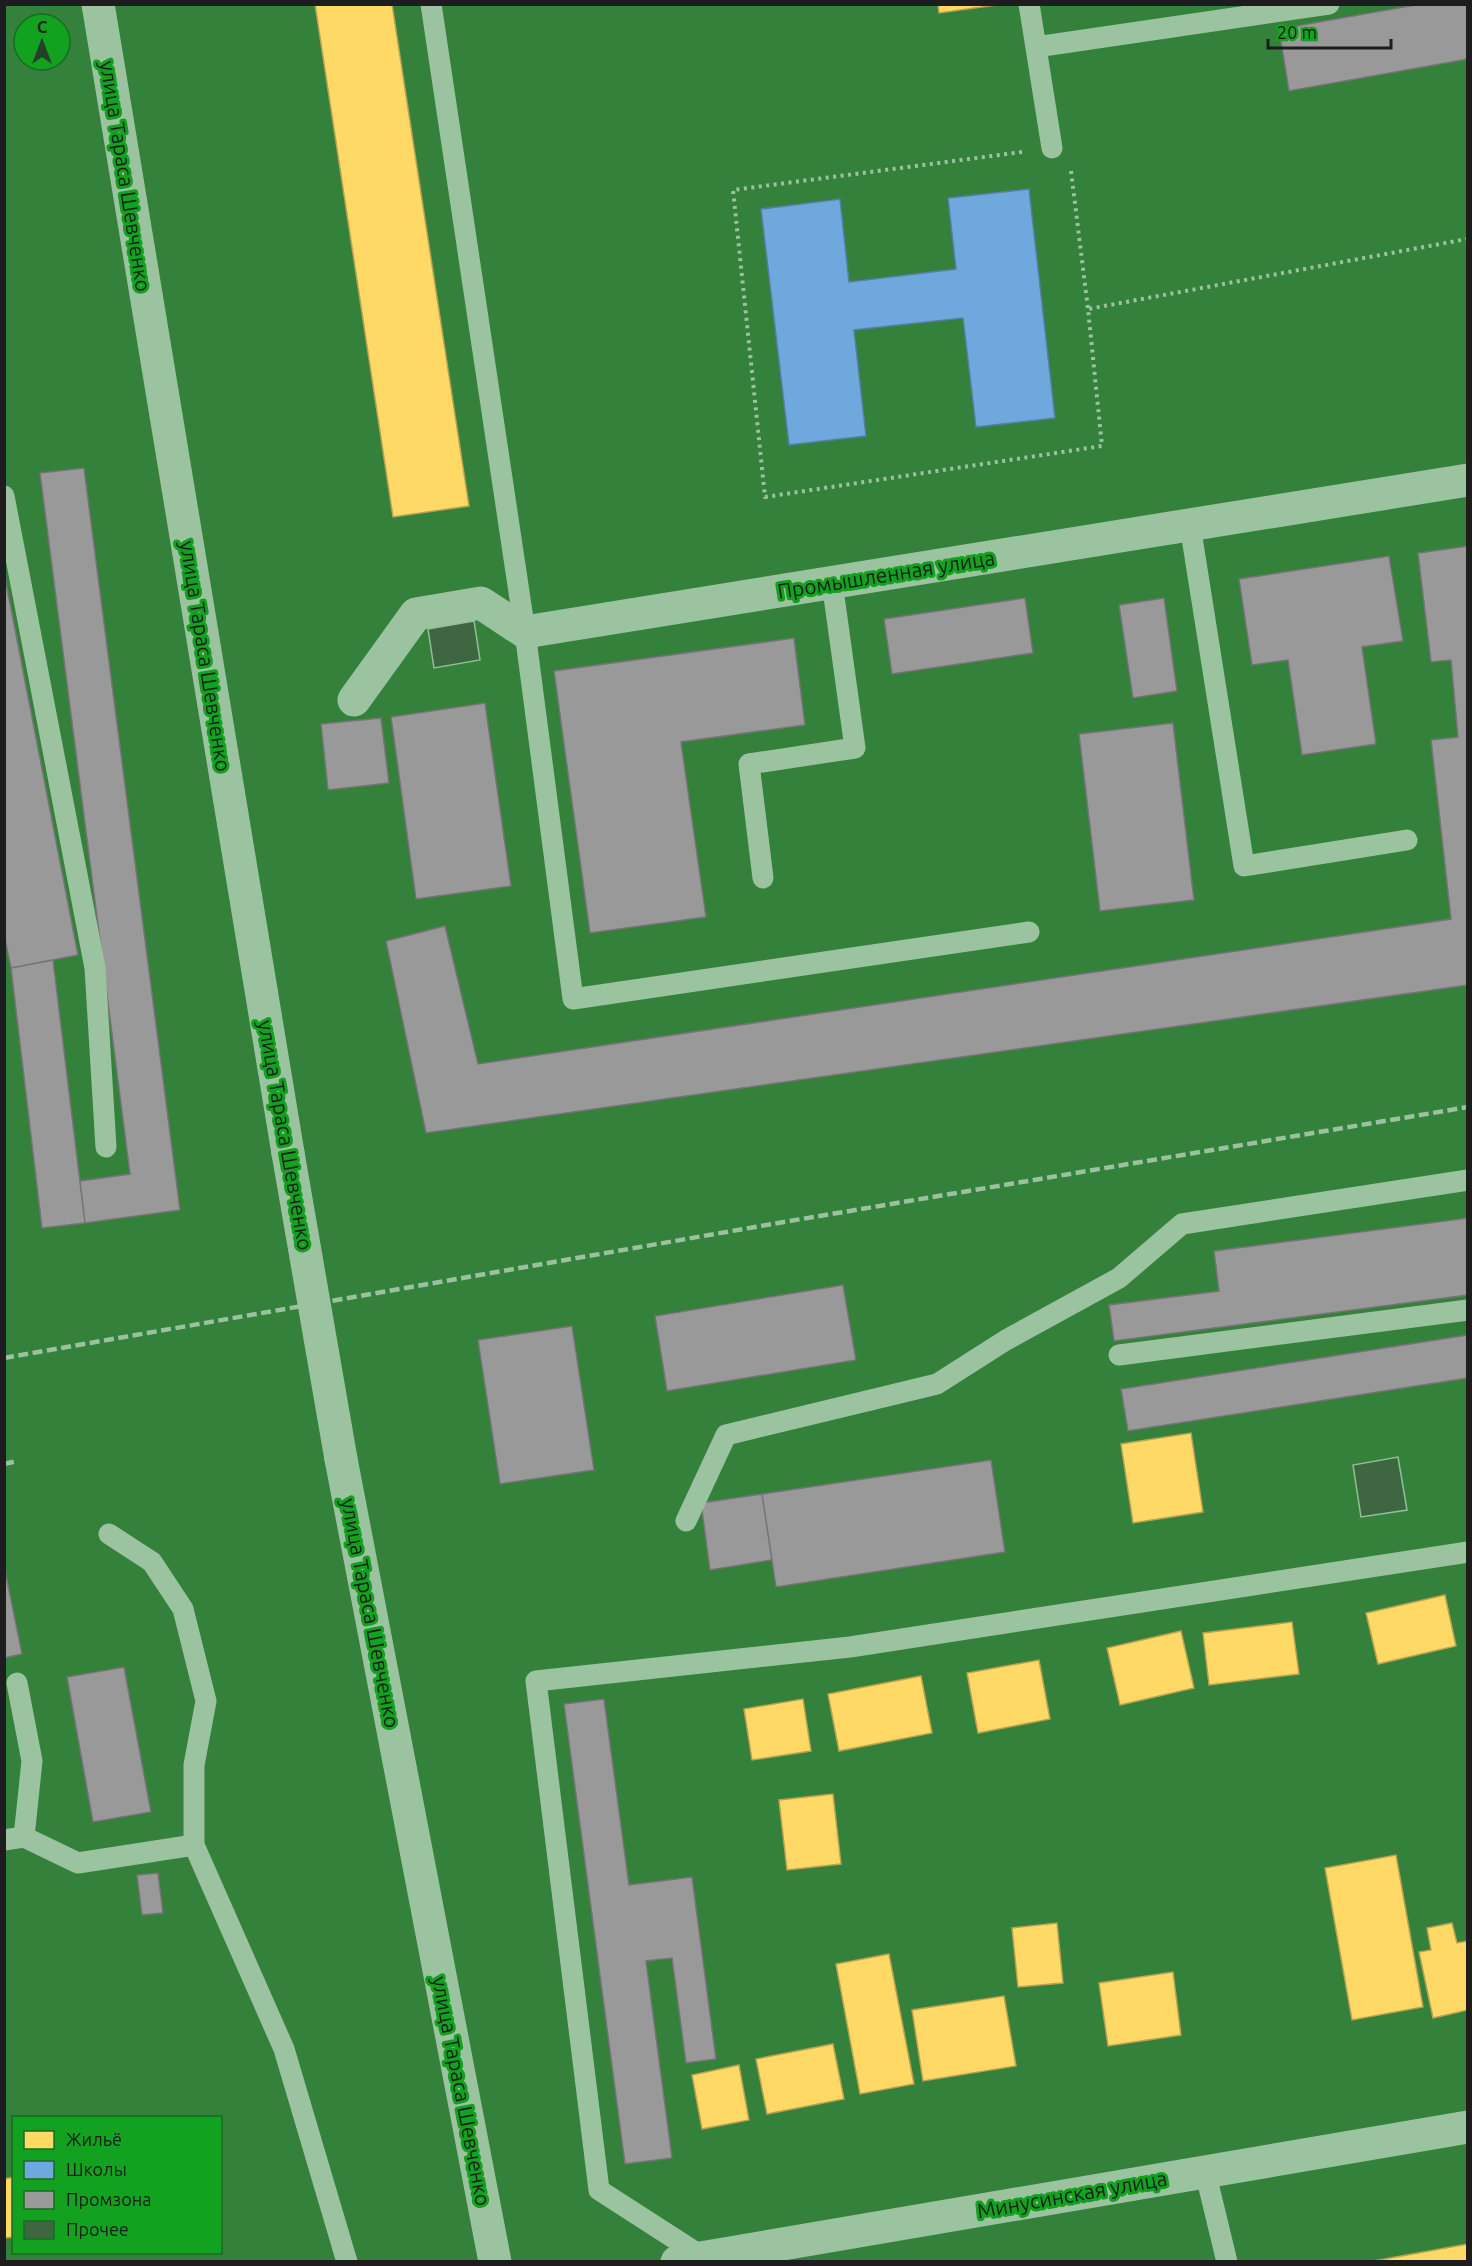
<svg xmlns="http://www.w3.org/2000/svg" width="1472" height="2266" font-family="Ubuntu,sans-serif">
<rect width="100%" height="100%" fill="#33813b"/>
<path fill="#ffd966" stroke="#bba150" stroke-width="1.5" d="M315,4H392L469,506L393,517Z
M938,4H996V5L939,13Z
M1191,1433L1203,1512L1133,1523L1121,1444Z
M1445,1595L1456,1646L1378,1664L1366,1613Z
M1292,1622L1299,1674L1209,1685L1203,1633Z
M1181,1631L1194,1688L1120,1705L1107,1648Z
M1039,1660L1050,1719L978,1733L967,1673Z
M921,1676L932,1733L839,1751L828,1694Z
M803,1699L811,1751L752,1760L744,1709Z
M833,1794L841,1864L787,1870L779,1800Z
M1396,1855L1423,2007L1352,2020L1325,1868Z
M1057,1923L1063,1983L1018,1987L1012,1928Z
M1452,1923L1457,1943L1468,1941V2010L1433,2018L1419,1952L1431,1950L1427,1928Z
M889,1954L914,2084L860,2094L836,1964Z
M1173,1972L1181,2035L1108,2046L1099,1983Z
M1004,1996L1016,2066L923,2081L912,2010Z
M833,2044L844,2099L767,2114L756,2059Z
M739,2065L749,2120L702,2129L692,2075Z
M14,2177V2237L4,2238V2179Z
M1468,2244V2262H1368Z"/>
<path fill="#6fa8dc" stroke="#567ea3" stroke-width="1.5" d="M1029,189L1055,418L976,427L963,318L854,330L866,436L789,445L761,209L840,199L849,282L956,269L948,198Z"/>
<path fill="#999" stroke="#747474" stroke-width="1.5" d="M1421,4H1468V59L1289,91L1279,29Z
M84,468L180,1210L85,1223L80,1181L130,1174L40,473Z
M1468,546V985L426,1133L386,941L445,926L478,1064L1451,919L1431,740L1458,737L1451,660L1431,662L1418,553Z
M1389,556L1403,641L1362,647L1376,744L1302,755L1288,660L1252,665L1239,579Z
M4,572L78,955L11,968L4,934Z
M1025,598L1033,653L892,674L884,619Z
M1164,598L1177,691L1133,698L1119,605Z
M794,638L805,725L681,742L706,917L590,933L554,671Z
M485,703L511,886L416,899L391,717Z
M381,718L389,783L328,790L321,724Z
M1173,723L1194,900L1100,911L1079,734Z
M53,960L85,1223L42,1228L11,968Z
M1468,1218V1295L1114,1341L1109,1305L1219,1291L1214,1251Z
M843,1285L856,1360L667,1391L655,1316Z
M572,1326L594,1470L500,1484L478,1340Z
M1468,1335V1378L1128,1431L1121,1389Z
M991,1460L1005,1552L776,1587L762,1494Z
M762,1494L772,1560L710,1570L701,1503Z
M4,1565L22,1654L4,1658Z
M124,1667L151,1812L93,1822L67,1677Z
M604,1699L629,1885L692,1877L716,2059L686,2063L672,1958L646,1961L672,2158L625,2164L564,1704Z
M158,1873L163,1913L142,1915L137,1875Z"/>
<path fill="#3d6641" stroke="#93bf97" stroke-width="1.5" d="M474,621L480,660L434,668L428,629Z
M1398,1457L1407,1510L1361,1517L1353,1465Z"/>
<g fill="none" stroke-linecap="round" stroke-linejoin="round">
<path stroke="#9cc39f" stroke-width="4" stroke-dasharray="3 4.5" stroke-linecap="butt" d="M1022,152L733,190L765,497L1102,446L1088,309L1467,239
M1071,171L1088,309"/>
<path stroke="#9cc39f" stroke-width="21" d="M431,4L525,632L573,999L1029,932
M1029,4L1052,148
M1036,47L1329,4
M4,496L95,968L106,1147
M1190,525L1244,866L1407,840
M763,878L749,764L855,748L832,582
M1119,1355L1468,1310
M686,1521L726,1435L937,1384L1006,1340L1119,1278L1182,1224L1468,1180
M109,1534L152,1562L183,1609L206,1701L194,1765V1845L284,2049L347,2262
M17,1683L32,1761L24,1837
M4,1840L24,1837L78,1863L194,1845
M1205,2171L1227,2262
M703,2257L599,2190L536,1681L850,1647L1468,1552"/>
<path stroke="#9cc39f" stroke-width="33" d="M354,700L416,614L481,603L525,632L1468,480"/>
<path stroke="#9cc39f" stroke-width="33" d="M98,4L288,1153
M341,1459L495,2262
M677,2262L1468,2127"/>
<path stroke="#9bc29e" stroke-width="4.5" stroke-dasharray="10 4.5" stroke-linecap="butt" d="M4,1358L772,1224L1468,1107
M4,1464L17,1461"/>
<path stroke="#9cc39f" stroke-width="33" d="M288,1153L341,1459"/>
</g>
<g text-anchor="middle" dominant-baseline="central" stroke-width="6" stroke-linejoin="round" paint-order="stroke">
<g font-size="21" fill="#1d1d1d" stroke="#13a120">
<text transform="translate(126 176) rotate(81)">улица Тараса Шевченко</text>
<text transform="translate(886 574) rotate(-9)">Промышленная улица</text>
<text transform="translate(206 656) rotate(81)">улица Тараса Шевченко</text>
<text transform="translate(286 1135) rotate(80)">улица Тараса Шевченко</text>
<text transform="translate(371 1613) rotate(79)">улица Тараса Шевченко</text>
<text transform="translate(462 2091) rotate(79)">улица Тараса Шевченко</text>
<text transform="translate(1072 2194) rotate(-10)">Минусинская улица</text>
</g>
</g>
<rect width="1472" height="2266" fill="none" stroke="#1d1d1d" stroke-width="12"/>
<rect x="12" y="2116" width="210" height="138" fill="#13a120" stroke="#176c1f" stroke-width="1.5"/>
<rect x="24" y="2131" width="30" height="18" fill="#ffd966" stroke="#176c1f" stroke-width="1.5"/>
<text x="66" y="2146" font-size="18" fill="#1d1d1d">Жильё</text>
<rect x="24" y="2161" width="30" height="18" fill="#6fa8dc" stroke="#176c1f" stroke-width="1.5"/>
<text x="66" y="2176" font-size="18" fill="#1d1d1d">Школы</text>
<rect x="24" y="2191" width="30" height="18" fill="#999999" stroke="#176c1f" stroke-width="1.5"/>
<text x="66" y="2206" font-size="18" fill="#1d1d1d">Промзона</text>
<rect x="24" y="2221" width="30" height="18" fill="#3d6641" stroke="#176c1f" stroke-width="1.5"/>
<text x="66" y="2236" font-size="18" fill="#1d1d1d">Прочее</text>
<g transform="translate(42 42)"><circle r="28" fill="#13a120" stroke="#176c1f" stroke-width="1.5"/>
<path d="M0-4.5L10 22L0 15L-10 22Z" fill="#254028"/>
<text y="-9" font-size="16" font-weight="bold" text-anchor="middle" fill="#1d1d1d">С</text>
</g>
<path d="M1268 39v9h123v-9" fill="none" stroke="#1d1d1d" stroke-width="3"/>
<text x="1277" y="39" font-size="18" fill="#1d1d1d" stroke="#13a120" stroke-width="4.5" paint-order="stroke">20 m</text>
</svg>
